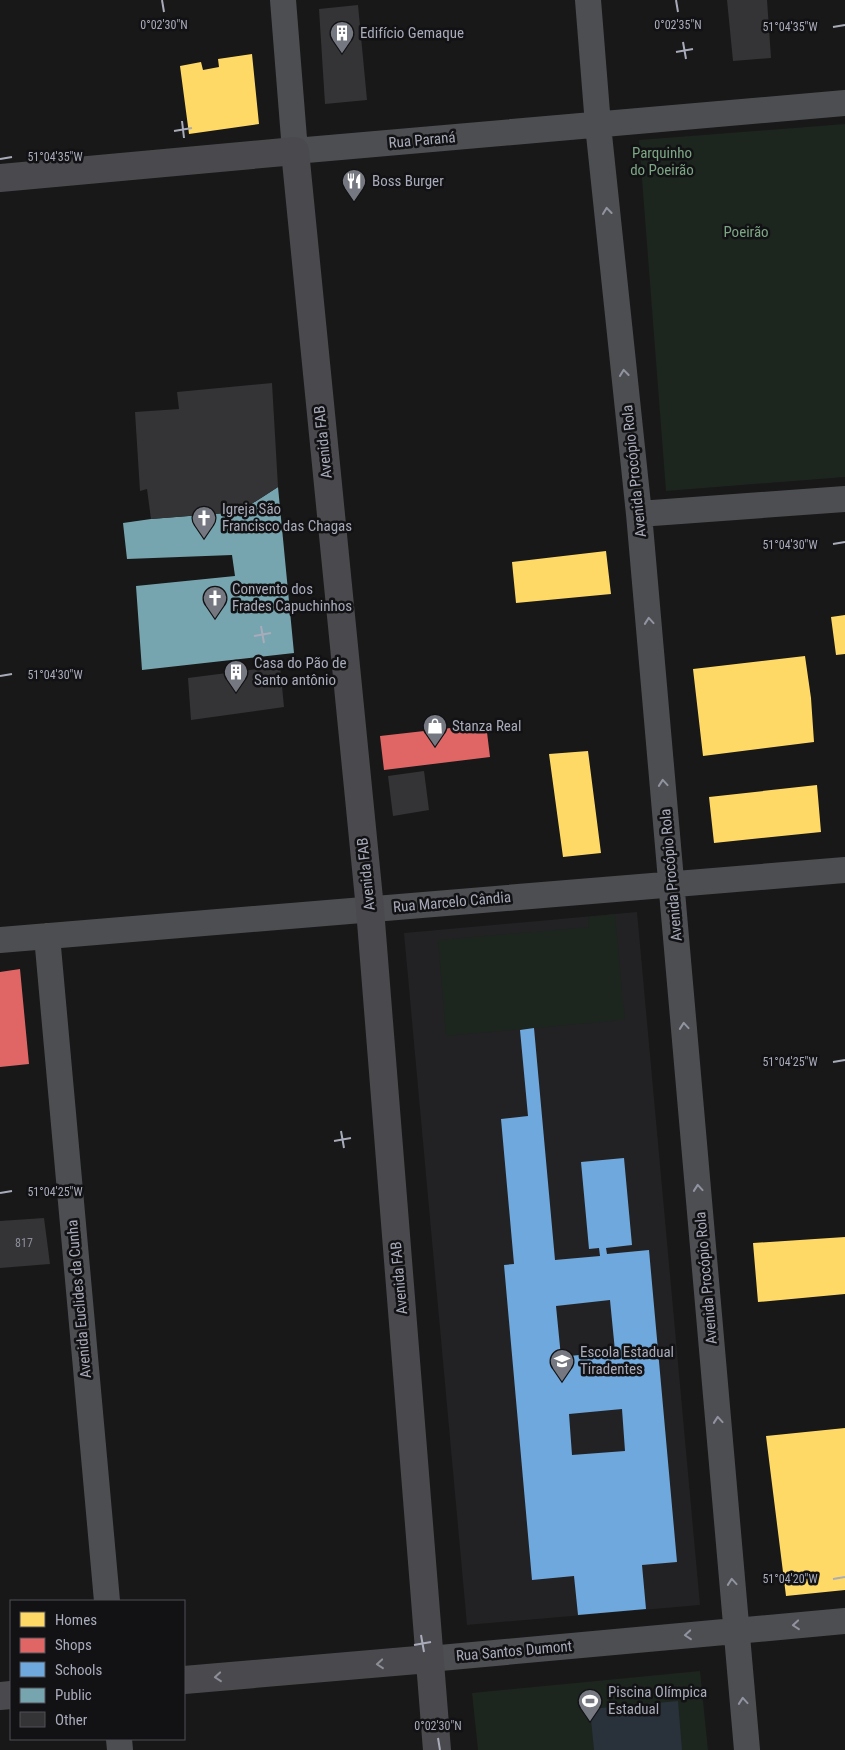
<svg xmlns="http://www.w3.org/2000/svg" width="845" height="1750" font-family="'Roboto Condensed',sans-serif">
<rect width="100%" height="100%" fill="#181818"/>
<path fill="#222224" d="M637,912L700,1605L467,1625L404,933Z"/>
<path fill="#1d251f" d="M845,124V477L666,491L639,140Z
M615,914L625,1020L446,1036L438,940L589,927L588,917Z
M700,1671L708,1750H478L472,1693Z"/>
<path fill="#29313b" d="M678,1701L682,1750H594L590,1709Z"/>
<path fill="#ffd966" d="M252,54L259,124L189,134L180,66L201,62L203,70L219,67L218,59Z
M606,551L611,594L516,603L512,562Z
M845,615V654L836,655L831,617Z
M805,656L811,698L814,742L703,756L693,669Z
M588,751L601,853L563,857L549,754Z
M817,785L821,832L714,843L709,797Z
M845,1237V1294L758,1302L753,1243Z
M845,1428V1590L786,1596L766,1436Z"/>
<path fill="#e06666" d="M486,724L490,757L384,770L380,736Z
M20,969L29,1064L0,1067V972Z"/>
<path fill="#6fa8dc" fill-rule="evenodd" d="M534,1028L555,1260L600,1256L599,1248L589,1249L581,1162L624,1158L632,1245L606,1248L607,1254L649,1250L677,1562L642,1565L646,1609L578,1615L574,1576L532,1580L504,1265L514,1264L501,1119L528,1116L520,1030ZM610,1300L615,1351L561,1357L556,1306ZM622,1409L625,1451L572,1455L569,1414Z"/>
<path fill="#76a5af" d="M278,487L294,653L142,670L136,586L235,576L232,555L127,559L123,523L151,519L239,512Z"/>
<path fill="#343436" d="M727,0H767L771,58L733,61Z
M358,5L367,100L325,104L319,9Z
M272,383L278,487L239,512L151,519L147,489L140,491L135,412L179,409L177,392Z
M280,666L284,707L191,720L188,678Z
M424,771L429,810L393,816L388,776Z
M44,1218L50,1264L0,1268V1221Z"/>
<g fill="none" stroke-linecap="round" stroke-linejoin="round">
<path stroke="#4d4e52" stroke-width="26" d="M283,0L295,151L845,103
M588,0L598,125L639,514L747,1750
M639,514L845,499
M47,936L107,1601
M0,940L845,870
M429,1659L845,1621
M119,1739L120,1750"/>
<path stroke="#4a4a4e" stroke-width="28" d="M0,178L295,151L370,909L437,1750
M184,1680L429,1659
M0,1696L11,1695"/>
</g>
<defs><path id="oneway-chevron" d="M-2-3.5L2.5 0L-2 3.5" fill="none" stroke-width="1.6" stroke-linecap="round" stroke-linejoin="round" transform="scale(1.25)"/></defs>
<g stroke="#9194a0">
<use href="#oneway-chevron" transform="translate(607 211) rotate(-96)"/>
<use href="#oneway-chevron" transform="translate(624 373) rotate(-96)"/>
<use href="#oneway-chevron" transform="translate(649 621) rotate(-95)"/>
<use href="#oneway-chevron" transform="translate(663 783) rotate(-95)"/>
<use href="#oneway-chevron" transform="translate(684 1026) rotate(-95)"/>
<use href="#oneway-chevron" transform="translate(698 1188) rotate(-95)"/>
<use href="#oneway-chevron" transform="translate(718 1420) rotate(-95)"/>
<use href="#oneway-chevron" transform="translate(732 1582) rotate(-95)"/>
<use href="#oneway-chevron" transform="translate(796 1625) rotate(175)"/>
<use href="#oneway-chevron" transform="translate(688 1635) rotate(175)"/>
<use href="#oneway-chevron" transform="translate(743 1701) rotate(-95)"/>
</g>
<g stroke="#8c8e9a">
<use href="#oneway-chevron" transform="translate(380 1664) rotate(175)"/>
<use href="#oneway-chevron" transform="translate(218 1677) rotate(175)"/>
</g>
<path fill="none" stroke="#a8abba" stroke-width="2" d="M162,0L164,12M676,0L678,12M833,27L845,25M683,42L686,59M676,52L693,49M182,121L184,138M174,131L192,128M0,159L12,157M833,544L845,542M261,626L264,643M254,636L271,633M0,676L12,674M833,1062L845,1060M341,1131L344,1148M334,1141L351,1138M0,1193L12,1191M833,1579L845,1577M421,1635L424,1652M414,1645L431,1642M438,1738L440,1750"/>
<defs>
<g id="building-pin" transform="scale(1.25)"><path d="M0 17L-7.5 6A9.5 9.5 0 1 1 7.5 6Z" fill="#767881" stroke="#121214"/><path d="M-4-6H4V6H1V3H-1V6H-4ZM-2.5-4.3h1.7v1.8h-1.7ZM.8-4.3h1.7v1.8H.8ZM-2.5-1h1.7V.8h-1.7ZM.8-1h1.7V.8H.8Z" fill="#fff"/></g>
<g id="restaurant-pin" transform="scale(1.25)"><path d="M0 17L-7.5 6A9.5 9.5 0 1 1 7.5 6Z" fill="#767881" stroke="#121214"/><path d="M-5-6h1v4h1v-4h1v4h1v-4h1v5L-1.5 .5V6h-2V.5L-5-1ZM5-6V6H3V1.5H1.5Q1.5-4 5-6Z" fill="#fff"/></g>
<g id="church-pin" transform="scale(1.25)"><path d="M0 17L-7.5 6A9.5 9.5 0 1 1 7.5 6Z" fill="#767881" stroke="#121214"/><path d="M-1.2-6h2.4v3.5h3.3v2.4h-3.3V6h-2.4V-.1h-3.3v-2.4h3.3Z" fill="#fff"/></g>
<g id="shop-pin" transform="scale(1.25)"><path d="M0 17L-7.5 6A9.5 9.5 0 1 1 7.5 6Z" fill="#767881" stroke="#121214"/><path d="M-5-2.5h2.3a2.7 3.5 0 0 1 5.4 0H5L5.5 6h-11ZM-1.5-2.5h3a1.5 2.3 0 0 0-3 0Z" fill="#fff"/></g>
<g id="school-pin" transform="scale(1.25)"><path d="M0 17L-7.5 6A9.5 9.5 0 1 1 7.5 6Z" fill="#767881" stroke="#121214"/><path d="M0-5L7-2L0 1L-7-2ZM-4 1L0 2.5L4 1V4Q0 6-4 4Z" fill="#fff"/></g>
<g id="stadium-pin" transform="scale(1.25)"><path d="M0 17L-7.5 6A9.5 9.5 0 1 1 7.5 6Z" fill="#767881" stroke="#121214"/><path d="M0-5a6.5 5 0 1 0 0 10a6.5 5 0 1 0 0-10ZM-3.5-1.8h7v3.6h-7Z" fill="#fff"/></g>
</defs>
<g fill-rule="evenodd">
<use href="#building-pin" x="342" y="33"/>
<use href="#restaurant-pin" x="354" y="181"/>
<use href="#church-pin" x="204" y="518"/>
<use href="#church-pin" x="215" y="598"/>
<use href="#building-pin" x="236" y="672"/>
<use href="#shop-pin" x="435" y="726"/>
<use href="#school-pin" x="562" y="1361"/>
<use href="#stadium-pin" x="590" y="1701"/>
</g>
<g text-anchor="middle" dominant-baseline="central" stroke-width="5" stroke-linejoin="round" paint-order="stroke">
<g font-size="12" fill="#8b8d99">
<text x="24" y="1243">817</text>
</g>
<g font-size="15" fill="#a8abba" stroke="#121214" text-anchor="start">
<text x="360" y="33">Edifício Gemaque</text>
<text x="372" y="181">Boss Burger</text>
<text x="222" y="509">Igreja São<tspan x="222" dy="17">Francisco das Chagas</tspan></text>
<text x="232" y="589">Convento dos<tspan x="232" dy="17">Frades Capuchinhos</tspan></text>
<text x="254" y="663">Casa do Pão de<tspan x="254" dy="17">Santo antônio</tspan></text>
<text x="452" y="726">Stanza Real</text>
<text x="580" y="1352">Escola Estadual<tspan x="580" dy="17">Tiradentes</tspan></text>
<text x="608" y="1692">Piscina Olímpica<tspan x="608" dy="17">Estadual</tspan></text>
</g>
<g font-size="15" fill="#a8abba" stroke="#121214">
<text transform="translate(422 140) rotate(-5)">Rua Paraná</text>
<text transform="translate(323 442) rotate(-96)">Avenida FAB</text>
<text transform="translate(634 471) rotate(-96)">Avenida Procópio Rola</text>
<text transform="translate(366 874) rotate(-96)">Avenida FAB</text>
<text transform="translate(671 875) rotate(-95)">Avenida Procópio Rola</text>
<text transform="translate(452 902) rotate(-5)">Rua Marcelo Cândia</text>
<text transform="translate(399 1278) rotate(-95)">Avenida FAB</text>
<text transform="translate(706 1278) rotate(-95)">Avenida Procópio Rola</text>
<text transform="translate(79 1299) rotate(-95)">Avenida Euclides da Cunha</text>
<text transform="translate(514 1651) rotate(-5)">Rua Santos Dumont</text>
</g>
<g font-size="15" fill="#7da685" stroke="#121214">
<text x="662" y="153">Parquinho<tspan x="662" dy="17">do Poeirão</tspan></text>
<text x="746" y="232">Poeirão</text>
</g>
</g>
<g font-size="12" text-anchor="middle" fill="#a8abba" stroke="#121214" stroke-width="5" stroke-linejoin="round" paint-order="stroke">
<text x="678" y="29">0°02'35"N</text>
<text x="164" y="29">0°02'30"N</text>
<text x="790" y="31">51°04'35"W</text>
<text x="55" y="161">51°04'35"W</text>
<text x="790" y="549">51°04'30"W</text>
<text x="55" y="679">51°04'30"W</text>
<text x="790" y="1066">51°04'25"W</text>
<text x="55" y="1196">51°04'25"W</text>
<text x="790" y="1583">51°04'20"W</text>
<text x="438" y="1730">0°02'30"N</text>
</g>
<rect x="10" y="1600" width="175" height="140" fill="#121214" stroke="#4e4f56"/>
<rect x="20" y="1612" width="25" height="15" fill="#ffd966" stroke="#4e4f56"/>
<text x="55" y="1625" font-size="15" fill="#a8abba">Homes</text>
<rect x="20" y="1638" width="25" height="15" fill="#e06666" stroke="#4e4f56"/>
<text x="55" y="1650" font-size="15" fill="#a8abba">Shops</text>
<rect x="20" y="1662" width="25" height="15" fill="#6fa8dc" stroke="#4e4f56"/>
<text x="55" y="1675" font-size="15" fill="#a8abba">Schools</text>
<rect x="20" y="1688" width="25" height="15" fill="#76a5af" stroke="#4e4f56"/>
<text x="55" y="1700" font-size="15" fill="#a8abba">Public</text>
<rect x="20" y="1712" width="25" height="15" fill="#343436" stroke="#4e4f56"/>
<text x="55" y="1725" font-size="15" fill="#a8abba">Other</text>
</svg>
